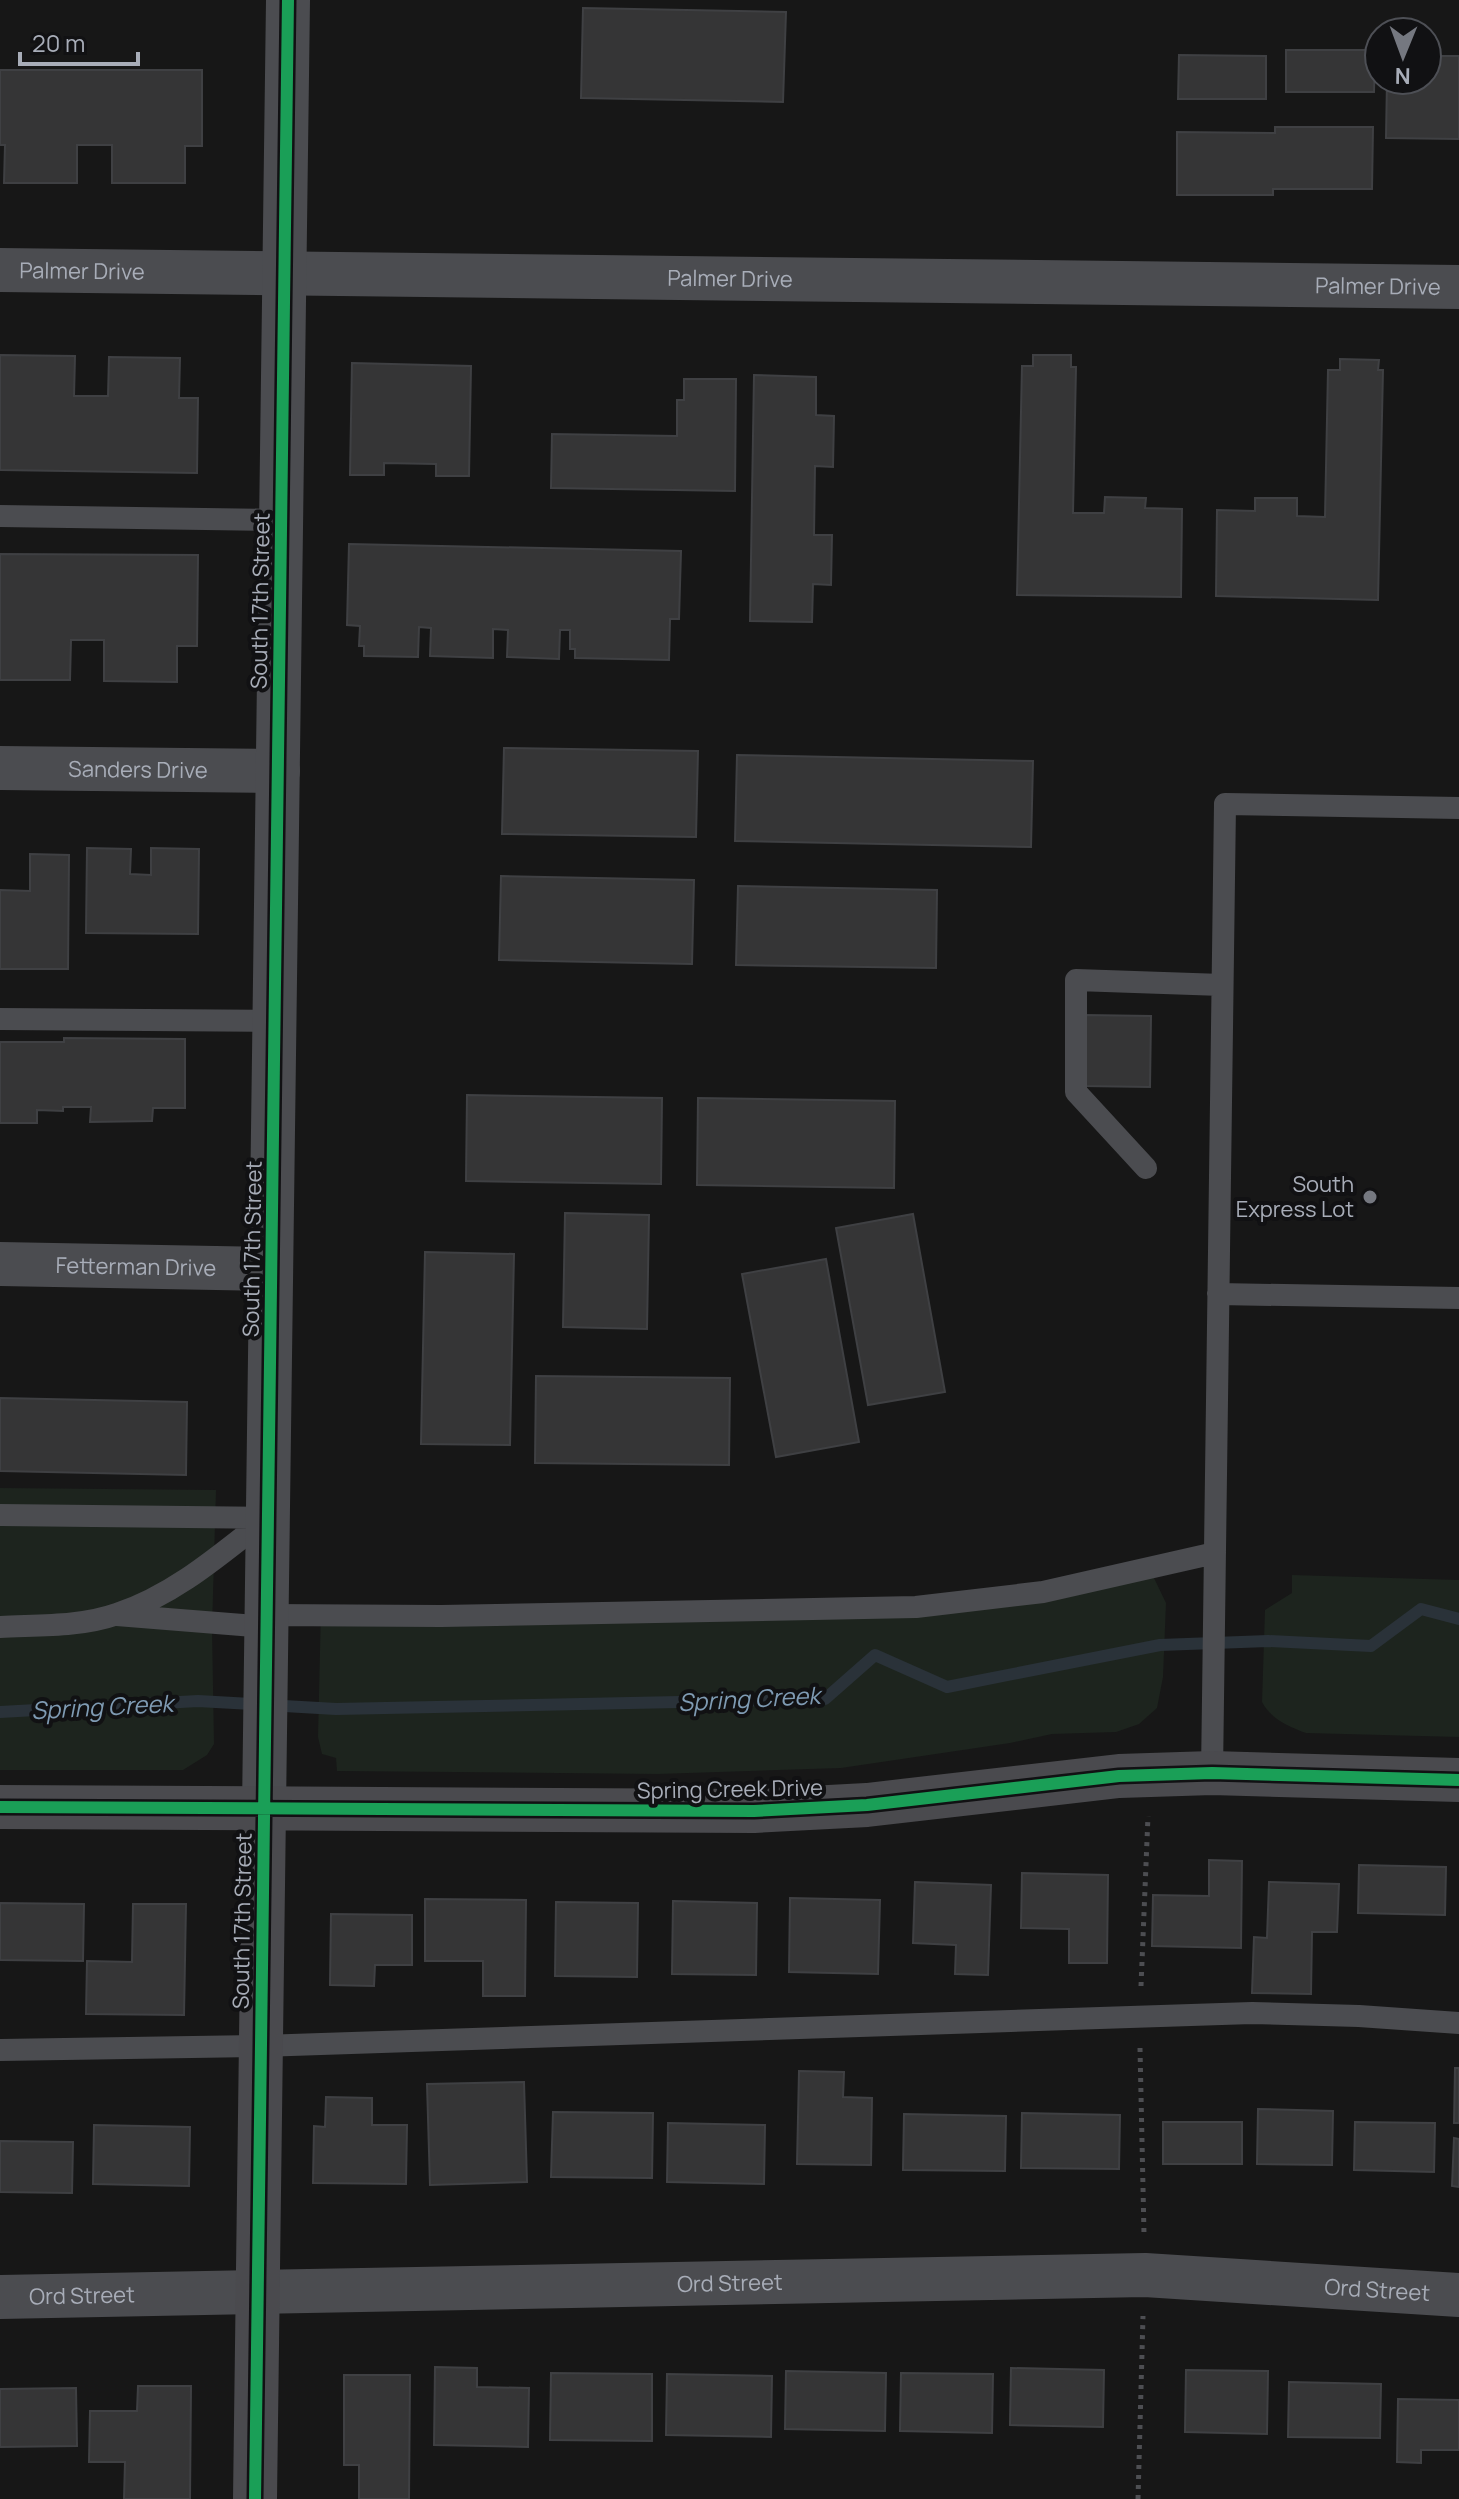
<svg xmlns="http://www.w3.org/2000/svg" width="1459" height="2499" font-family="Manrope,sans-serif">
<rect width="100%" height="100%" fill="#171717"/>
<path fill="#1d241e" d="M0,1488L216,1490L212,1629L214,1744L207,1755L183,1770H0Z
M1138,1569L1154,1578L1166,1603L1163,1677L1157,1708L1139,1724L1116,1732L1052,1734L1010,1743L841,1768L658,1774L337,1771L336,1758L322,1754L318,1737L321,1608L943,1602Z
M1292,1575L1459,1580V1737L1306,1733C1288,1726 1271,1719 1262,1702L1265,1610L1292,1593Z"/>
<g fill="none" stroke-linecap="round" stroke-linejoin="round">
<path stroke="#2a3239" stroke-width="12" d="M0,1712L198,1701L336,1709L825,1699L875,1655L947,1687L1160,1645L1268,1641L1371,1646L1421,1609L1459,1619"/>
</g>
<path fill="#353536" stroke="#3f4043" stroke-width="2" d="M583,8L786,12L783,102L581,98Z
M1286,50H1375L1374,92H1286Z
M1179,55L1266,56V99H1178Z
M1427,56H1459V139L1386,138L1387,80H1427Z
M0,70H202V146H185V183H112V145H77V183H4L5,145H0Z
M1275,127H1373L1372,189H1273V195H1177V132L1275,133Z
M0,355L75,356L74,396H108L109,357L180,358L179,398H198L197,473L0,470Z
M1033,355H1071V367H1076L1073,513H1104L1105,497L1146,498L1145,508L1182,509L1181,597L1017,595L1022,366H1033Z
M1340,359L1379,360L1378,370H1383L1378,600L1216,596L1217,510L1255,511V498H1297V516L1325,517L1328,370H1340Z
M352,363L471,366L469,476H436V464L384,463V475H350Z
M754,375L816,377V415L834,416L833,467L815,466L814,535H832L831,585L813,584L812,622L750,621Z
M684,379H736L735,491L551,488L552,434L677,436V400H684Z
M349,544L681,551L679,619H670L669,660L575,658V649H570V630H560L559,659L507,657L508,630L493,629V658L430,656L431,628L419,627L418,657L364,656V646H359L360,626L347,625Z
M0,554L198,555L197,646H177V682L104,681V640H71L70,680H0Z
M504,748L698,751L696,837L502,834Z
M737,755L1033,761L1031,847L735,841Z
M87,848L131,849L130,874L151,875V848L199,849L198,934L86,933Z
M30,854L69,855L68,969H0V890L30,891Z
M501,876L694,880L692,964L499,960Z
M738,886L937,890L936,968L736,965Z
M1085,1015L1151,1016L1150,1087L1084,1086Z
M64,1038L185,1039V1108H153L152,1121L90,1122L91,1107H63V1111L37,1110V1123H0V1042H64Z
M467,1095L662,1098L661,1184L466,1181Z
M698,1098L895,1101L894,1188L697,1185Z
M565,1213L649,1215L647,1329L563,1327Z
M913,1214L945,1392L868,1405L836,1228Z
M425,1252L514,1254L510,1445L421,1444Z
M826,1259L859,1442L776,1457L742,1274Z
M536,1376L730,1378L729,1465L535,1463Z
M0,1398L187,1402L186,1475L0,1471Z
M1209,1860L1242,1861L1241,1948L1152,1946L1153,1895L1209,1896Z
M1359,1865L1446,1867L1445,1915L1358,1913Z
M1022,1873L1108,1875L1107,1963H1069V1929L1021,1928Z
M915,1882L991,1885L988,1975L955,1974L956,1945L913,1943Z
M1269,1882L1339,1884L1337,1932H1312L1311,1994L1252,1993L1254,1937L1267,1938Z
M790,1898L880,1900L878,1974L789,1972Z
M425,1899L526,1900L525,1996H483V1961H425Z
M673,1901L757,1903L756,1975L672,1974Z
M556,1902L638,1903L637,1977L555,1976Z
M0,1903L84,1904L83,1961L0,1960Z
M133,1904H186L184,2015L86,2014L87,1961L132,1962Z
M331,1914L412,1915V1965H375L374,1986L330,1985Z
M1455,2068H1459V2123H1454Z
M799,2071L844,2072L843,2097L872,2098L871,2165L797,2164Z
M524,2082L527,2182L430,2185L427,2084Z
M326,2097L372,2098V2125H407L406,2184L313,2183L314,2126L325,2127Z
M1258,2109L1333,2111L1332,2165L1257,2164Z
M553,2112L653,2113L652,2178L551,2177Z
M1022,2113L1120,2115L1119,2169L1021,2168Z
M904,2114L1006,2116L1005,2171L903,2170Z
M1163,2122H1242V2164H1163Z
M1355,2122L1435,2123L1434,2172L1354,2170Z
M668,2123L765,2125L764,2184L667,2182Z
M94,2125L190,2127L189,2186L93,2184Z
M1454,2138L1459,2139V2187L1452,2186Z
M0,2141L73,2142L72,2193L0,2192Z
M435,2367L477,2368V2387L529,2388L528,2447L434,2445Z
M1011,2368L1104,2370L1103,2427L1010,2425Z
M1186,2370L1268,2371L1267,2434L1185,2432Z
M786,2371L886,2373L885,2431L785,2429Z
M551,2373L652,2374V2441L550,2440Z
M901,2373L993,2374L992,2433L900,2431Z
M667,2374L772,2376L771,2437L666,2435Z
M344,2375H410L409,2499H359V2465H344Z
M1289,2382L1381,2384L1380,2438L1288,2437Z
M138,2386H191L190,2499H124L125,2462H89L90,2411H137Z
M76,2388L77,2446L0,2447V2389Z
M1398,2399L1459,2400V2450H1421V2463L1397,2462Z"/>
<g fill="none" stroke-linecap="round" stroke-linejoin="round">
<path stroke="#4d4e52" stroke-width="5" stroke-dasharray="4 6" stroke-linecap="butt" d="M1141,1986L1148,1816
M1140,2048L1144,2234
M1138,2499L1143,2316"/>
<path stroke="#4b4c50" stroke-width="22" d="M0,516L281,520
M0,1019L274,1021
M1146,1168L1076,1092V980L1222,985
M1218,1294L1459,1298
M0,1515L268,1518
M117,1615L267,1627
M267,1615L441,1616L916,1607L1043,1592L1215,1553
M0,1627C38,1625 80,1627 117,1614C174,1595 220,1555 267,1518
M1212,1773L1225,804L1459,808
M0,2050L261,2046L1252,2013L1359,2016L1459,2023"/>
<g stroke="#4b4c50" stroke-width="44">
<path id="s1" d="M0,270L1459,287"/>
<path id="s2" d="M0,768L278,771"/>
<path id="s3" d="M0,1264L271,1269"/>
<path d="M264,1809L288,0"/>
<path id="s4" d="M0,2297L1145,2275L1459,2295"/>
</g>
<path stroke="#4a4a4e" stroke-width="44" d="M0,1807L754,1811L867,1805L1119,1776L1212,1773L1459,1780
M255,2499L264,1809"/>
<g stroke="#111113" stroke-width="17">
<path id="cycleway" d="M0,1807L754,1811L867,1805L1119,1776L1212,1773L1459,1780
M255,2499L288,0"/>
</g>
<use href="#cycleway" stroke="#1a9f57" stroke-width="12"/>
</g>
<circle fill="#757880" stroke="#111113" stroke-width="3" cx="1370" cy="1197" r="8"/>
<g text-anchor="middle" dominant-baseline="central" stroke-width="8" stroke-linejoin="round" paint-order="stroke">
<g font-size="22" fill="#a8adb8" stroke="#111113">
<text stroke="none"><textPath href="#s1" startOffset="82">Palmer Drive</textPath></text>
<text stroke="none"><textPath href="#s1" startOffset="730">Palmer Drive</textPath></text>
<text stroke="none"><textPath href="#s1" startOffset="1378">Palmer Drive</textPath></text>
<text transform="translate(260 601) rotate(-89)">South 17th Street</text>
<text stroke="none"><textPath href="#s2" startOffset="138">Sanders Drive</textPath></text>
<text transform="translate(252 1249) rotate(-89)">South 17th Street</text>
<text stroke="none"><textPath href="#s3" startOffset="136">Fetterman Drive</textPath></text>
<text transform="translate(730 1789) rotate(-1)">Spring Creek Drive</text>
<text transform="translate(242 1921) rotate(-89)">South 17th Street</text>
<text stroke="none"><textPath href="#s4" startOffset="730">Ord Street</textPath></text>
<text stroke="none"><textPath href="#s4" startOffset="1378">Ord Street</textPath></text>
<text stroke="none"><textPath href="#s4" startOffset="82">Ord Street</textPath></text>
</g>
<g font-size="22" fill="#a8adb8" stroke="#111113" text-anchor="end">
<text x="1354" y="1184">South<tspan x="1354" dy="25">Express Lot</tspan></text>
</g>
<g font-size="24" font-style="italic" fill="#7f9bb3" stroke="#111113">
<text transform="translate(749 1698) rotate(-3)">Spring Creek</text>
<text transform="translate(102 1706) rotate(-3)">Spring Creek</text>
</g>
</g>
<g transform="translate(1403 56) rotate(181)"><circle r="38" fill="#111113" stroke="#4d4f55" stroke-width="2"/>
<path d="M0-6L14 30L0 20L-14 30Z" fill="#757880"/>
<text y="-12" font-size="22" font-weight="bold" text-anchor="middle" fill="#a8adb8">N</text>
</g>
<path d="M20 52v12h118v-12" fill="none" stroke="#a8adb8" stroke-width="4"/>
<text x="32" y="52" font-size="24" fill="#a8adb8" stroke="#111113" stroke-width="6" paint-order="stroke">20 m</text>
</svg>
